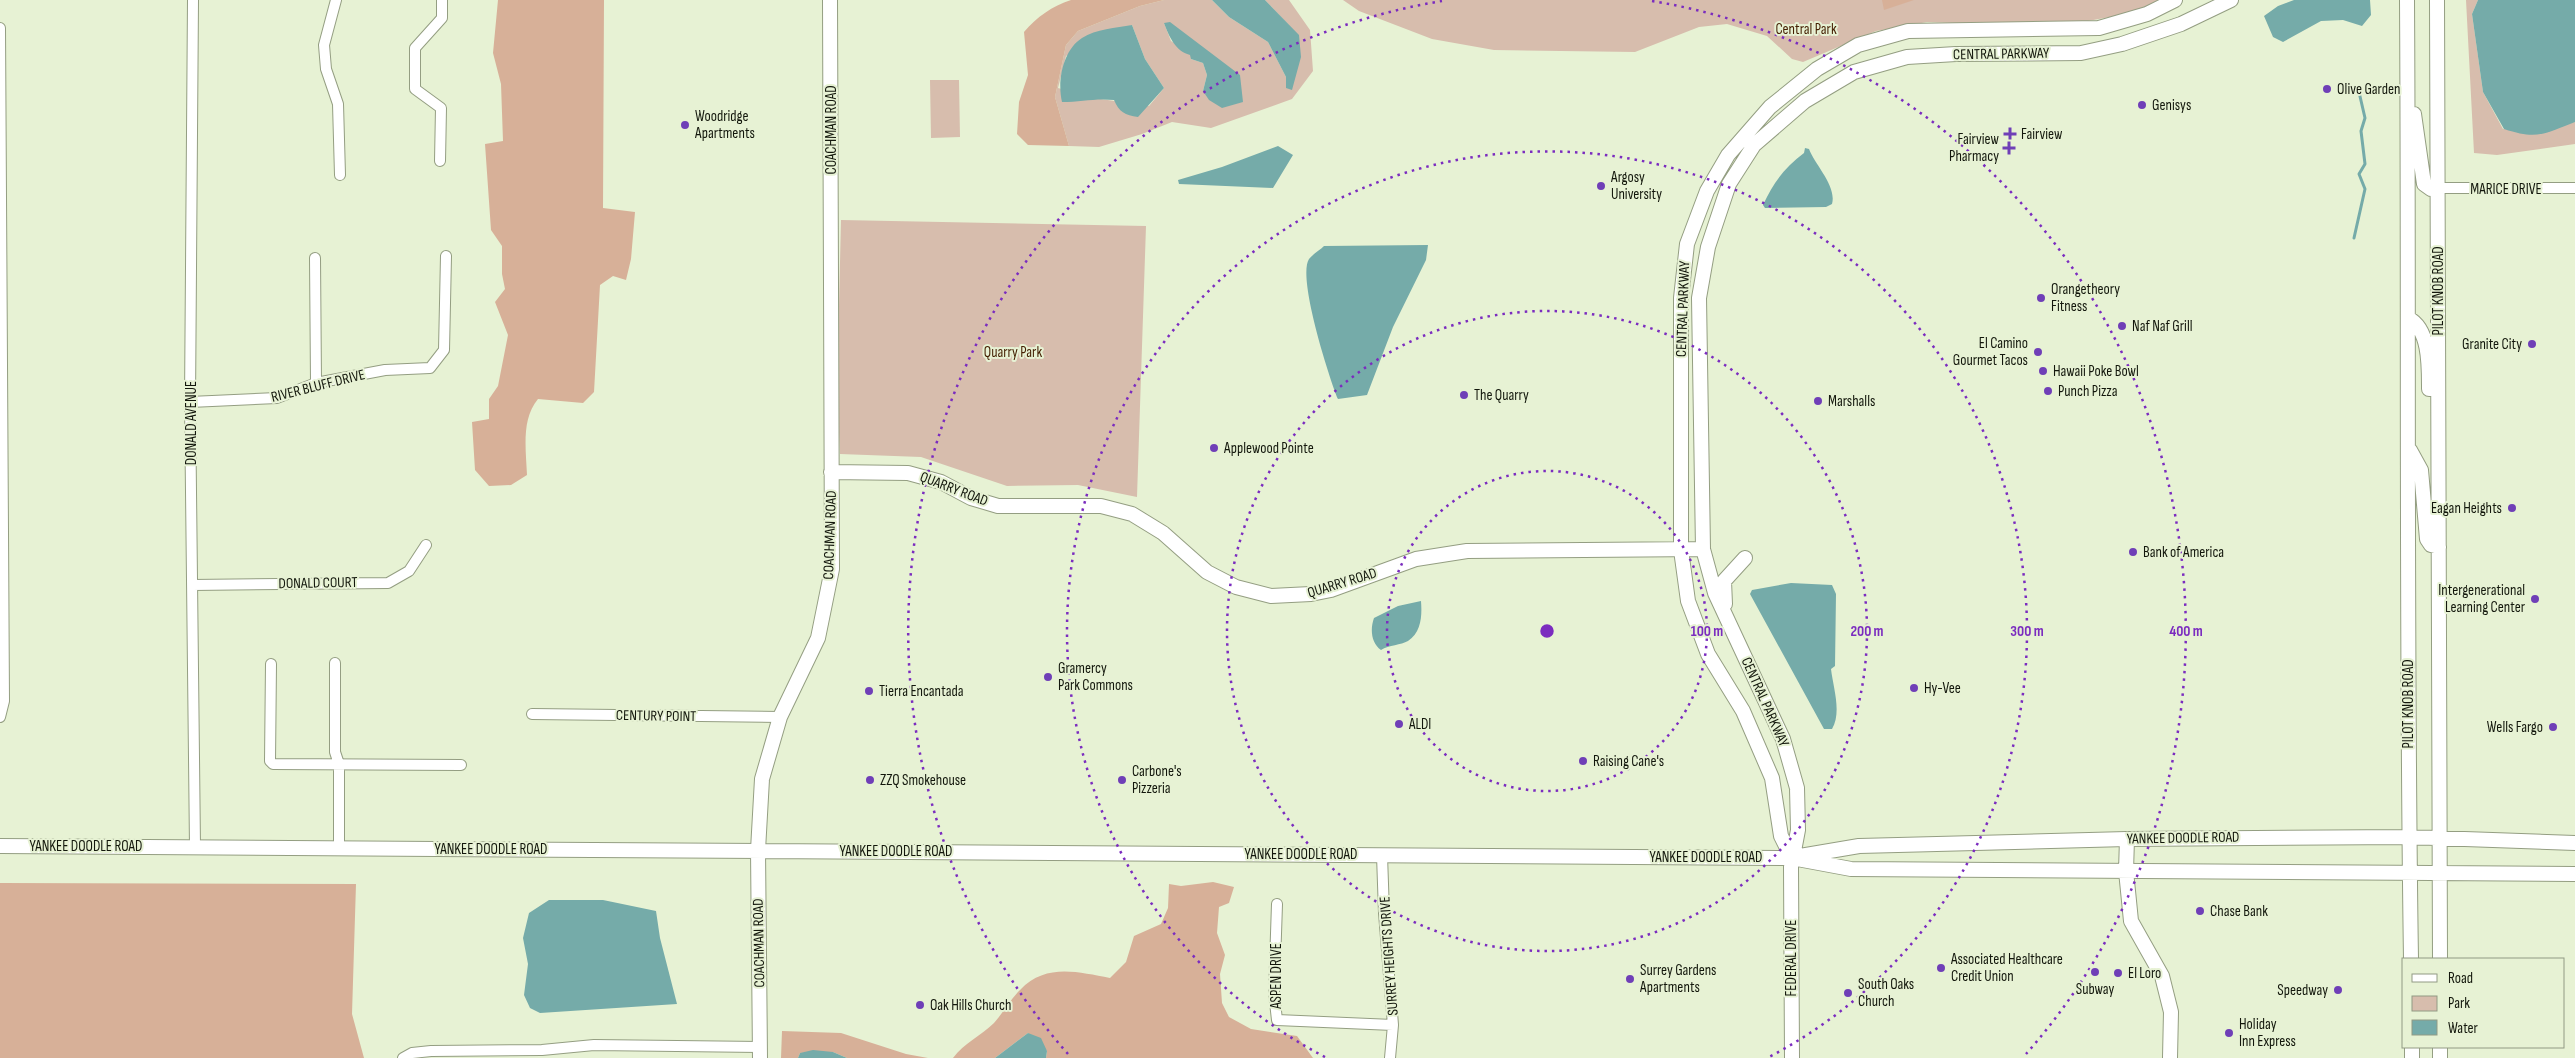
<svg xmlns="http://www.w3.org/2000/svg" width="2575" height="1058" font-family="'Sofia Sans Condensed',sans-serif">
<rect width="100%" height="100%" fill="#e7f2d4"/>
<path fill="#d7bdad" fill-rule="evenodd" d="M1164,0H1212L1229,17L1268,42L1286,77L1299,36L1265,0H1289L1310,30L1313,71L1292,99L1211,128L1172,122L1142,134L1099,147L1069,146L1055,97L1066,45L1078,31L1140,6ZM1164,23L1243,102L1203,91L1207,75L1203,63L1191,59V54L1171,41ZM1132,25L1145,59L1164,88L1149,106L1094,98L1058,88L1066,56Z
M1343,0H2164L2126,14L2077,23L2010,25L1927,22L1876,31L1803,62L1792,59L1767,36L1727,24L1699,27L1635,52L1494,50L1432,39L1359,11Z
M2466,0H2478L2472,14L2483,92L2503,129L2575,122V144L2497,155L2474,153Z
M930,80H959L960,137L931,138Z
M841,220L1146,226L1137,497L1078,485L1007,486L921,457L840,454L837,390Z"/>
<path fill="#d7b098" d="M498,0H604L603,208L635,212L631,259L626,280L613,276L600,285L594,392L583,403L538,399C521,419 526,450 527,475L511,485L489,486L475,470L472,422L489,419V399L498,386L508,335L495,302L505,289L502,274V246L491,230L485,144L503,141L501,84L493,53Z
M1071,0H1164L1140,6L1078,31L1066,45L1055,97L1069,146L1028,145L1017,134L1019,102L1028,75L1024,32C1037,17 1052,6 1071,0Z
M1882,0H1914L1884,10Z
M1213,882L1234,887L1229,903L1219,907L1217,933L1225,955L1220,974L1222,1003L1229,1017L1251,1029L1297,1036L1313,1058H1046L1047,1051L1028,1033L995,1058H953C964,1043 981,1036 994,1023C1003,1013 1010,1000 1020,990C1046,963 1077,972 1110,978L1126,962L1134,936L1161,924L1168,908L1169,884L1181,886Z
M0,883L356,884L352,1014L364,1058H0Z
M782,1031L841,1033L906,1054L928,1058H847L833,1052L800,1053L798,1058H781Z"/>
<path fill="#75aba9" d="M1212,0H1265L1299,35L1301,57L1292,90L1286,88V77L1268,42L1229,17Z
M2294,0H2370L2371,15L2362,26L2343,20L2321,21L2283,42L2273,37L2264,16L2278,6Z
M2478,0H2575V122C2544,134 2537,140 2504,129L2483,92L2472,14Z
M1170,22L1240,75L1243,102L1222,108L1209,100L1203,91L1207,75L1203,63L1191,59L1190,55C1175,51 1169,36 1164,23Z
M1132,25L1145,59L1164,88L1138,117C1125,115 1119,112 1114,100C1095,98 1081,102 1062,102C1057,81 1063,50 1082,38C1096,29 1116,28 1132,25Z
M1278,146L1293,155L1273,188L1179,184L1178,180L1222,167Z
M1805,148L1809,149C1815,165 1837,186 1832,204L1826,207L1765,208L1763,205C1773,183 1785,167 1804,153Z
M1428,245L1426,260L1393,327L1367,395L1338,399C1329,377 1297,277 1309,259C1313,254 1320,250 1324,246Z
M1791,583L1832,585L1836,594L1835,666L1831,669C1833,687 1842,712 1832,729H1824L1750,594L1752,590Z
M1421,601C1422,614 1422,632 1408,641C1401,645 1389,645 1381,650C1371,643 1370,629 1374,618L1398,606Z
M549,900H603L656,911L660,938L677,1004L540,1013L530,1008L524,995L528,964L523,938L529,913Z
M1028,1033L1041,1038L1047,1051L1046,1058H995Z
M813,1050L833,1052L847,1058H798L800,1053Z"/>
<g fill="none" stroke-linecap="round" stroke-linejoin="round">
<path stroke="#75aba9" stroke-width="3" d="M2354,238L2365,189L2359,174L2365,164L2361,131L2365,118L2359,92"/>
<g stroke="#949e82" stroke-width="12">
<path id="street" d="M193,0L190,402L195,847
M336,0L324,45L326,69L338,104L340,175
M0,28L4,701L0,717
M440,161L441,108L415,89V48L442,18V0
M2437,188H2575
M315,258L316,383
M190,402L277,398L316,383L385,370L430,368L444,350L446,256
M192,585L388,583L409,571L426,545
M335,663V752L339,764V848
M271,664L270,761L273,764L461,765
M532,714L780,717
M1382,855L1384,913L1393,1025L1390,1058
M1277,904L1274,993L1277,1020L1393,1025
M403,1058L412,1053L431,1051L542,1050L594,1045L760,1047"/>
</g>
<g stroke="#949e82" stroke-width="16">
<path id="secondary" d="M2407,0C2409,320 2406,640 2411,959
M2437,0L2440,959
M2414,114L2424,184L2431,189L2437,188
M2408,318C2430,329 2429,366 2429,389
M2410,450L2421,470L2427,539L2431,545L2439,547
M831,472L908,473L941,482L971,498L998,506H1101L1132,514L1163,533L1207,572L1236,587L1271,596L1311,594L1331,590L1416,559L1467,551L1703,549
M1725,604L1724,581L1745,558
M2127,839L2126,871L2131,921L2162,976L2171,1012L2170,1058
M0,846L1792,858L1851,869L2575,874
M1800,856L1859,846L2127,839L2408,837L2575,843
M1792,858L1781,836L1772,778L1743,711L1708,654L1688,601L1681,550V298L1687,244L1707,191L1728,155L1770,107L1817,69L1858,45L1908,31L2099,28L2147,14L2175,0
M2412,1047V1058
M2440,1047V1058
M760,1058L758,850L762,779L780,717L818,638L832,569L830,0
M1792,1058L1791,867L1798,830L1797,788L1783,739L1715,593L1703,549L1699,298L1708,247L1729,184L1754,145L1805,101L1854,72L1907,57L1956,54L2081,53L2122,44L2181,24L2231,0"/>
</g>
<use href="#street" stroke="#fff" stroke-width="10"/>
<use href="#secondary" stroke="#fff" stroke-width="14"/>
</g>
<g fill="none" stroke="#7b2cbf" stroke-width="2.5" stroke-dasharray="2.5 5">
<circle cx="1547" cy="631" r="160"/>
<circle cx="1547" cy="631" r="320"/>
<path d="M1325 1057A480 480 0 1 1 1769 1057"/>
<path d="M1068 1054A639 639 0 0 1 1442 1M1652 1A639 639 0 0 1 2026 1054"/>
</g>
<g fill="#6f3fb7" stroke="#e7f2d4" stroke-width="2">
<circle cx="2327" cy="89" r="5"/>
<circle cx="2142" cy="105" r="5"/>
<circle cx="685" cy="125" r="5"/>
<path d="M2007.5 126.5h5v5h5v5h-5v5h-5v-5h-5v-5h5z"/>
<path d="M2006.5 140.5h5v5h5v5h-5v5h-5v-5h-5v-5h5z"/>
<circle cx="1601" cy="186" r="5"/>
<circle cx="2041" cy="298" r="5"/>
<circle cx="2122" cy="326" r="5"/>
<circle cx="2532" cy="344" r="5"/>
<circle cx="2038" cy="352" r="5"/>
<circle cx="2043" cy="371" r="5"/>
<circle cx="2048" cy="391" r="5"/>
<circle cx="1464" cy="395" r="5"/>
<circle cx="1818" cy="401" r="5"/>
<circle cx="1214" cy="448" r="5"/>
<circle cx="2512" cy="508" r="5"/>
<circle cx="2133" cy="552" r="5"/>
<circle cx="2535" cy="599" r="5"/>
<circle cx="1048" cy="677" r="5"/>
<circle cx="1914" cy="688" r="5"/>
<circle cx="869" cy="691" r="5"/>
<circle cx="1399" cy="724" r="5"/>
<circle cx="2553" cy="727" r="5"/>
<circle cx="1583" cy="761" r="5"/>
<circle cx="870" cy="780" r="5"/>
<circle cx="1122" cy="780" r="5"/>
<circle cx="2200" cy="911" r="5"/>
<circle cx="1941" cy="968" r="5"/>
<circle cx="2095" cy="972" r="5"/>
<circle cx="2118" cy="973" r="5"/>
<circle cx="1630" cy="979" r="5"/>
<circle cx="2338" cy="990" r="5"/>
<circle cx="1848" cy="993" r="5"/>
<circle cx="920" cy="1005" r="5"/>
<circle cx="2229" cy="1033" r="5"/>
</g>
<g text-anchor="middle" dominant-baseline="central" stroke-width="4" stroke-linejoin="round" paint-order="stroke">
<g font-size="15" fill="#441f02" stroke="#e7f2d4">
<text x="1806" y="29">Central Park</text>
<text x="1013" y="352">Quarry Park</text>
</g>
<g font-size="15" fill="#13170c" stroke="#e7f2d4">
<text transform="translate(2001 54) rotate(-1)">CENTRAL PARKWAY</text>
<text transform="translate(831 130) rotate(-90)">COACHMAN ROAD</text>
<text x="2506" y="189">MARICE DRIVE</text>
<text transform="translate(2438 291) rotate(-90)">PILOT KNOB ROAD</text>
<text transform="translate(1683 309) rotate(-88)">CENTRAL PARKWAY</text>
<text transform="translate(318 386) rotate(-14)">RIVER BLUFF DRIVE</text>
<text transform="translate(191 423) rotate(-90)">DONALD AVENUE</text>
<text transform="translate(954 489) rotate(21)">QUARRY ROAD</text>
<text transform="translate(830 535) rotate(-88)">COACHMAN ROAD</text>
<text transform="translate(318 583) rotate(-1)">DONALD COURT</text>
<text transform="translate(1342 583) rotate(-17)">QUARRY ROAD</text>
<text transform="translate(1765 702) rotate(66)">CENTRAL PARKWAY</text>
<text transform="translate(2408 704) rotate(-90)">PILOT KNOB ROAD</text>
<text transform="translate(656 716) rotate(1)">CENTURY POINT</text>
<text transform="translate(2183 838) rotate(-1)">YANKEE DOODLE ROAD</text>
<text x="86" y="846">YANKEE DOODLE ROAD</text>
<text x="491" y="849">YANKEE DOODLE ROAD</text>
<text x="896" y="851">YANKEE DOODLE ROAD</text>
<text x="1301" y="854">YANKEE DOODLE ROAD</text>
<text x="1706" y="857">YANKEE DOODLE ROAD</text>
<text transform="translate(759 943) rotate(-91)">COACHMAN ROAD</text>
<text transform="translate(1389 956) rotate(-94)">SURREY HEIGHTS DRIVE</text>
<text transform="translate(1791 958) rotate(-90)">FEDERAL DRIVE</text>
<text transform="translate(1276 976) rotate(-90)">ASPEN DRIVE</text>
</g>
<g font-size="15" fill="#13170c" stroke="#e7f2d4" text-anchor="start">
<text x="2337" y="89">Olive Garden</text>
<text x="2152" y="105">Genisys</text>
<text x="695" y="116">Woodridge<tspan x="695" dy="17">Apartments</tspan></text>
<text x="2021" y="134">Fairview</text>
<text x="1999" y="139" text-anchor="end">Fairview<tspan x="1999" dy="17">Pharmacy</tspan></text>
<text x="1611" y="177">Argosy<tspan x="1611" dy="17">University</tspan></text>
<text x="2051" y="289">Orangetheory<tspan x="2051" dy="17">Fitness</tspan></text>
<text x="2132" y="326">Naf Naf Grill</text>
<text x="2028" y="343" text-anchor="end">El Camino<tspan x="2028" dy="17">Gourmet Tacos</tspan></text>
<text x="2522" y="344" text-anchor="end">Granite City</text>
<text x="2053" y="371">Hawaii Poke Bowl</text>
<text x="2058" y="391">Punch Pizza</text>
<text x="1474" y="395">The Quarry</text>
<text x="1828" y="401">Marshalls</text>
<text x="1224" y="448">Applewood Pointe</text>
<text x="2502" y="508" text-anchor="end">Eagan Heights</text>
<text x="2143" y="552">Bank of America</text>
<text x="2525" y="590" text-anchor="end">Intergenerational<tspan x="2525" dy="17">Learning Center</tspan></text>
<text x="1058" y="668">Gramercy<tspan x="1058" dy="17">Park Commons</tspan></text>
<text x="1924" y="688">Hy-Vee</text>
<text x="879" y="691">Tierra Encantada</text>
<text x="1409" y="724">ALDI</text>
<text x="2543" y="727" text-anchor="end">Wells Fargo</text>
<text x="1593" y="761">Raising Cane's</text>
<text x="1132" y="771">Carbone's<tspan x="1132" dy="17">Pizzeria</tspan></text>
<text x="880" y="780">ZZQ Smokehouse</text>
<text x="2210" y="911">Chase Bank</text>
<text x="1951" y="959">Associated Healthcare<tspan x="1951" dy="17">Credit Union</tspan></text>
<text x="1640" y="970">Surrey Gardens<tspan x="1640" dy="17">Apartments</tspan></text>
<text x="2128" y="973">El Loro</text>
<text x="1858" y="984">South Oaks<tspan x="1858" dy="17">Church</tspan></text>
<text x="2095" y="989" text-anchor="middle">Subway</text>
<text x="2328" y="990" text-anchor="end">Speedway</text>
<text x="930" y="1005">Oak Hills Church</text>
<text x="2239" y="1024">Holiday<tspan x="2239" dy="17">Inn Express</tspan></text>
</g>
</g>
<circle cx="1547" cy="631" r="8" fill="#7b2cbf" stroke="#e7f2d4" stroke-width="2.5"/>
<g font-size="15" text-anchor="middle" font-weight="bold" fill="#7b2cbf" stroke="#e7f2d4" stroke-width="4" stroke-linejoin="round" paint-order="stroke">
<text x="1707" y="636">100 m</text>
<text x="1867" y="636">200 m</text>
<text x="2027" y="636">300 m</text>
<text x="2186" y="636">400 m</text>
</g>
<rect x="2402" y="958" width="162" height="90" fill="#e7f2d4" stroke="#929a84"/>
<rect x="2412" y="974" width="25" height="8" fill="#ffffff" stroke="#929a84"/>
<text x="2448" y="983" font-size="15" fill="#13170c">Road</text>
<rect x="2412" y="996" width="25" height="15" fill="#d7bdad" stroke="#929a84"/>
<text x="2448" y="1008" font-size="15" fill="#13170c">Park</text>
<rect x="2412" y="1020" width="25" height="15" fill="#75aba9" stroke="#929a84"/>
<text x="2448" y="1033" font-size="15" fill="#13170c">Water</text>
</svg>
